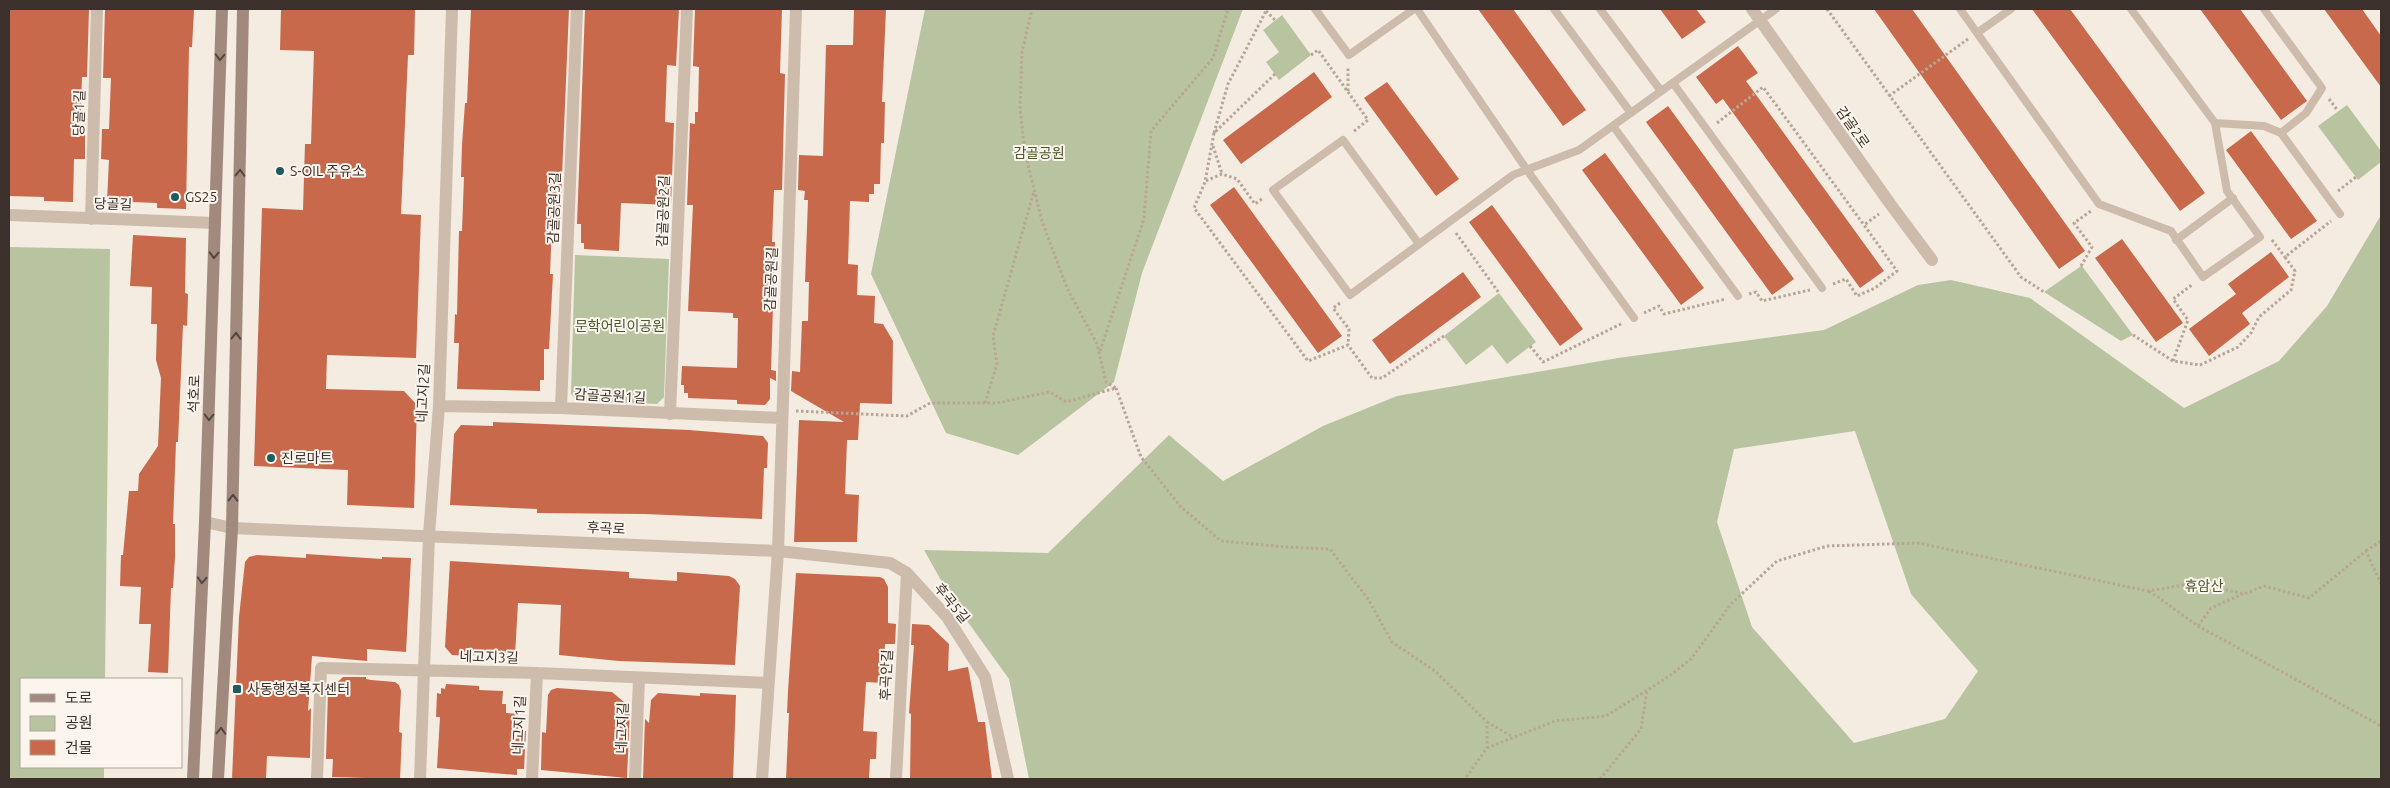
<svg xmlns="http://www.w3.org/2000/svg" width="2390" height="788" font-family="Ubuntu,'Noto Sans KR',sans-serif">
<rect width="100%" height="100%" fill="#f4ebe1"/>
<path fill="#b8c4a0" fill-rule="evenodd" d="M925,9H1243L1142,273L1114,382L1018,455L946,433L871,274Z
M1282,15L1311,55L1279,80L1266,62L1279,52L1263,30Z
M2347,105L2381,151V162L2358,180L2318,126Z
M2381,215V779H1029L1009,679L952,600L924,550L1048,553L1169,435L1223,481L1323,426L1397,396L1618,358L1824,330L1918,285L1951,280L2030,298L2184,408L2279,361L2327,306ZM1855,431L1911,594L1978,671L1945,719L1854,743L1752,627L1717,522L1734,449Z
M9,247L110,249L105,679H21V767H104V779H9Z
M575,255L669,259L664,397L657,404L577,401L571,394Z
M2081,266H2082L2133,335L2121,341L2044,292Z
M1499,293L1536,342L1507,364L1492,345L1466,365L1444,336Z"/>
<path fill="#c8694b" d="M9,9H89L87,77H82L80,128H85V159H74L73,202L44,201V197L9,196Z
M105,9L194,10L192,47H189L186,209L157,208V203L107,201L109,160L101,159L102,129H109L111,78H103Z
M281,9H415L414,55H408L401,214L421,215L416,358L327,355L326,389L404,391L417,405L414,508L347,505L348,470L254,466L262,208L303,210L305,144H311L314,51L280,50Z
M471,9H569L560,223H552L550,274H553L549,349H544V380H540V391L457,389L459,343H454L455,314L457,315L459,231H462L464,177H461L462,145L465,103H467Z
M585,9H679L676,66L667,65L665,122L674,123L671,205L621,203L619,251L584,249V243H581V224H577Z
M695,9H782L780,73L785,74L782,190H774L772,242H775L771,370L776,371V381L770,378V399L765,405L737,404V400L688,398V393H684V385H681L682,366L737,368L738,318H733V313L688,311L693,205H687L690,123L695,124V112H698L699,67L693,66Z
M854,9H886L882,102H885L884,143H881L880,184H874V194H869V202L850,201L848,264L858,265L857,295L875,296L874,323L883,324L893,341L892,404L860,403L858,440H847L845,494L859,495L857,542H794L799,420L844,422L791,391L792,371L800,372L802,321H808L809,282H805L808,200H804L805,191L798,190L799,155L823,156L826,45H853Z
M1478,9H1513L1586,110L1563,126Z
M1660,9H1696L1706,22L1682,39Z
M1874,9H1912L2085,251L2059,269Z
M2032,9H2070L2205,193L2180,211Z
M2200,9H2240L2307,101L2281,120Z
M2324,9H2362L2381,36V87Z
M1738,46L1758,73L1746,81L1884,271L1860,288L1723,99L1716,104L1696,77Z
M1314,72L1332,97L1241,164L1223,140Z
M1387,82L1459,179L1436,196L1364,98Z
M1668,106L1794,279L1772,295L1646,122Z
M2251,131L2317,221L2291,239L2226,150Z
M1605,153L1704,288L1681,305L1582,170Z
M1234,187L1342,336L1318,353L1210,205Z
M1492,205L1583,329L1560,346L1469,222Z
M133,235L186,238L185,293L188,294L187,326L183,325L178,442H176L173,524H175V557L173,588H171L168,673L148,672L151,624H139L141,587L120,586L121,555H123L129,491H138L139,474L158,446L161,378L156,360L157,324H151L152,287L130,286Z
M2122,239L2183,323L2156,342L2095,258Z
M2271,252L2289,277L2242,313L2250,324L2209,356L2189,329L2236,294L2228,284Z
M1463,272L1481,297L1390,364L1372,340Z
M493,422L689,430L763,436L768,443L767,468H764L762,519L645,514L537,513V509L450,505L454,434L461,425L493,426Z
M306,554L382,559V557L411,558L406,652L367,649V661L312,656L308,711L311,708L310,758L267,756L266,779H232L239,617L245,562L249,557L257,555L306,558Z
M450,561L629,572V578L677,581V572L729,576L735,579L740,586L735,665L619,661L559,655L561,605L518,603L515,655L474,652L473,656L452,655L445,647Z
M796,573L880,577L884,579L888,587V623L896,624L895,644H885L883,683L866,682L863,731L877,732L876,759H870L869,779H786L789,713H787L788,691Z
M912,624L929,625L949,644L948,671L968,667L978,722H985L992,779H910L911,714L909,713L914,645H911Z
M343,677H366V679L371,680L395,682L399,685L401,691L399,732L402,733L400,779L332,777L333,759H326L328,691Z
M446,684L479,686V690L503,691L502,704H506V713L519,714L518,731H526L524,769H517V775L437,768L440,717H436L437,693L441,694V688L445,689Z
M557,688L612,692L630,707L627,778L541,770L542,732L546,733L548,695L551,690Z
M658,693L700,696V693L736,695L733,779H643L645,719L649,723L651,700Z"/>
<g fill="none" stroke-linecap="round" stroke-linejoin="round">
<path stroke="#b9a596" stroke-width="3" stroke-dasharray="2.5 2.5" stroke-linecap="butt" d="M1827,9L2021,277L2044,292
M1266,11L1275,20
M1311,55L1318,50L1368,120L1353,132
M1275,74L1214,133L1205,182L1194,208L1308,361L1348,345L1372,378H1382L1444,336
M1348,91V67
M1889,96L1968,39
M2329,99L2338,111
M1717,123L1763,87L1864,225
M1214,133L1228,84L1267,9
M1213,146L1222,174
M1206,181L1222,174L1237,179L1255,204L1263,198
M2338,191L2356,177
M1456,233L1499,293
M2272,240L2285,257
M2081,266L2092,247L2074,223L2091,211
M1833,284L1846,279L1857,296L1875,288L1897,271L1864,225L1879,214
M1749,294L1756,292L1762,301L1810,290
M1340,303L1333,308L1349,329L1348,345
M1644,313L1659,306L1664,314L1726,299
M2133,335L2173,361L2200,365L2238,347L2251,333L2259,317L2291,290L2295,271L2285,257L2331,221
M1530,346L1543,362L1623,323
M1100,351L1144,219L1151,131L1213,58L1228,9
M2173,361L2188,320L2173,299L2193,284
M1116,388L1141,457L1181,507L1221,541L1286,547L1330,549L1368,599L1392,642L1435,671L1487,722V748L1465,779
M985,403L997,364L993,336L1034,191
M796,411L907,416L930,403H997L1050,392L1066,402L1116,388L1106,382L1097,344L1067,288L1042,221L1025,153L1020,109L1022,52L1032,9
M2366,551L2381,541
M2149,591L2198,626L2381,726
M2198,626L2211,608L2243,594
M1487,722L1513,737
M1487,748L1555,721L1606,716L1668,677L1691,659L1731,604L1777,561L1827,546L1918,543L2148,591L2196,583L2244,594L2264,586L2309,598L2366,551L2381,584
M1600,779L1641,729L1647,690"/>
<path stroke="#cdbbac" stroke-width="8" d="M1315,9L1349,55L1414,9
M1417,9L1527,170L1634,318
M1554,9L1631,113
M1600,9L1661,91
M1960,9L2099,204L2171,231L2203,277L2260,237L2227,191L2215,123L2131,9
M2264,9L2322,88L2306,113L2281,133L2340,214
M1977,33L2011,9
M1673,83L1822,288
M2215,123L2264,126L2281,133
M1613,126L1738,296
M2176,240L2233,198
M1419,244L1343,140L1273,190L1350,295L1513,175L1579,150L1776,9"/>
<path stroke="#cdbbac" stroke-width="12" d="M796,9L778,551L890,563L907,573L947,617L985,677L1008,779
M9,215L215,223
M91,219L97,9
M439,406L561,408L781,418
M561,408L577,9
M670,414L687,9
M317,779L321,668L537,673L768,683
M420,779L429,535L439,406L452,9
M532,779L537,673
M635,779L639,678
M896,779L907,573"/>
<path stroke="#cdbbac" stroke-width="12" d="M1752,9L1891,205L1932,260
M205,522L232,528L778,551L762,779"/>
<path stroke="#a18a7d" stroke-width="12" d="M193,779L205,522L222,9
M218,779L232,528L243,9"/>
</g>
<defs><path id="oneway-chevron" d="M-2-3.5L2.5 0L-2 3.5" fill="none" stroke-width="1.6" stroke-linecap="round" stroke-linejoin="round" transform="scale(1.25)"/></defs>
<g stroke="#544640">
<use href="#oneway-chevron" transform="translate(220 57) rotate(92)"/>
<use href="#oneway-chevron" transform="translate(240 173) rotate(-89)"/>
<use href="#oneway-chevron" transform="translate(214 255) rotate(92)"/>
<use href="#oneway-chevron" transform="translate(236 336) rotate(-89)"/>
<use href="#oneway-chevron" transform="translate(209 417) rotate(92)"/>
<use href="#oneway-chevron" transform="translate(233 498) rotate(-89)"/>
<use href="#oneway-chevron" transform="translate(202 580) rotate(93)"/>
<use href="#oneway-chevron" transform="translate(221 731) rotate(-87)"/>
</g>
<g fill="#1f5a5e" stroke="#fbf5ee" stroke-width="2">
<circle cx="280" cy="171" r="5"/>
<circle cx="175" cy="197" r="5"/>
<circle cx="271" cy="458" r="5"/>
<rect x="232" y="684" width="10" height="10" rx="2.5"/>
</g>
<g text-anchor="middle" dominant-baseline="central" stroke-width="4" stroke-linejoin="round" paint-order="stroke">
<g font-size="14" fill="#3b302b" stroke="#fbf5ee">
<text transform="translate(79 113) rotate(-88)">당골1길</text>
<text transform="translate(1853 127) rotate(55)">감골2로</text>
<text transform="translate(113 204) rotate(2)">당골길</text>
<text transform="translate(554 208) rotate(-88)">감골공원3길</text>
<text transform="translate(663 211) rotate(-88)">감골공원2길</text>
<text transform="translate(771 279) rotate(-88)">감골공원길</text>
<text transform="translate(423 393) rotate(-87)">네고지2길</text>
<text transform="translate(194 394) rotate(-88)">석호로</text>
<text transform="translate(610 396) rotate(3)">감골공원1길</text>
<text transform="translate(606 528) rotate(3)">후곡로</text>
<text transform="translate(952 603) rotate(51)">후곡5길</text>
<text transform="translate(489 657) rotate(2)">네고지3길</text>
<text transform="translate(886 675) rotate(-87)">후곡안길</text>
<text transform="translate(519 725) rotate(-87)">네고지1길</text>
<text transform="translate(622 728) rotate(-88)">네고지길</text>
</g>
<g font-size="14" fill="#4a5a2e" stroke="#fbf5ee">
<text x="1039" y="153">감골공원</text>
<text x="620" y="326">문학어린이공원</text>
<text x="2204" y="586">휴암산</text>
</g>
<g font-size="14" fill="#3b302b" stroke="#fbf5ee" text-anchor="start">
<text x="290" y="171">S-OIL 주유소</text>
<text x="185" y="197">GS25</text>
<text x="281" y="458">진로마트</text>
<text x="247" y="689">사동행정복지센터</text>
</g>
</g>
<rect width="2390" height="788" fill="none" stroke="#3b302b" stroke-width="20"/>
<rect x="20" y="678" width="162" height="90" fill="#fbf5ee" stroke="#aea6a0"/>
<rect x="30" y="694" width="25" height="8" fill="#a18a7d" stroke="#aea6a0"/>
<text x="65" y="703" font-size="15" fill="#3b302b">도로</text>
<rect x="30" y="716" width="25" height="15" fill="#b8c4a0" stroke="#aea6a0"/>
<text x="65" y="728" font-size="15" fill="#3b302b">공원</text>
<rect x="30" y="740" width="25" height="15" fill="#c8694b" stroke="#aea6a0"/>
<text x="65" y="753" font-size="15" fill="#3b302b">건물</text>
</svg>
